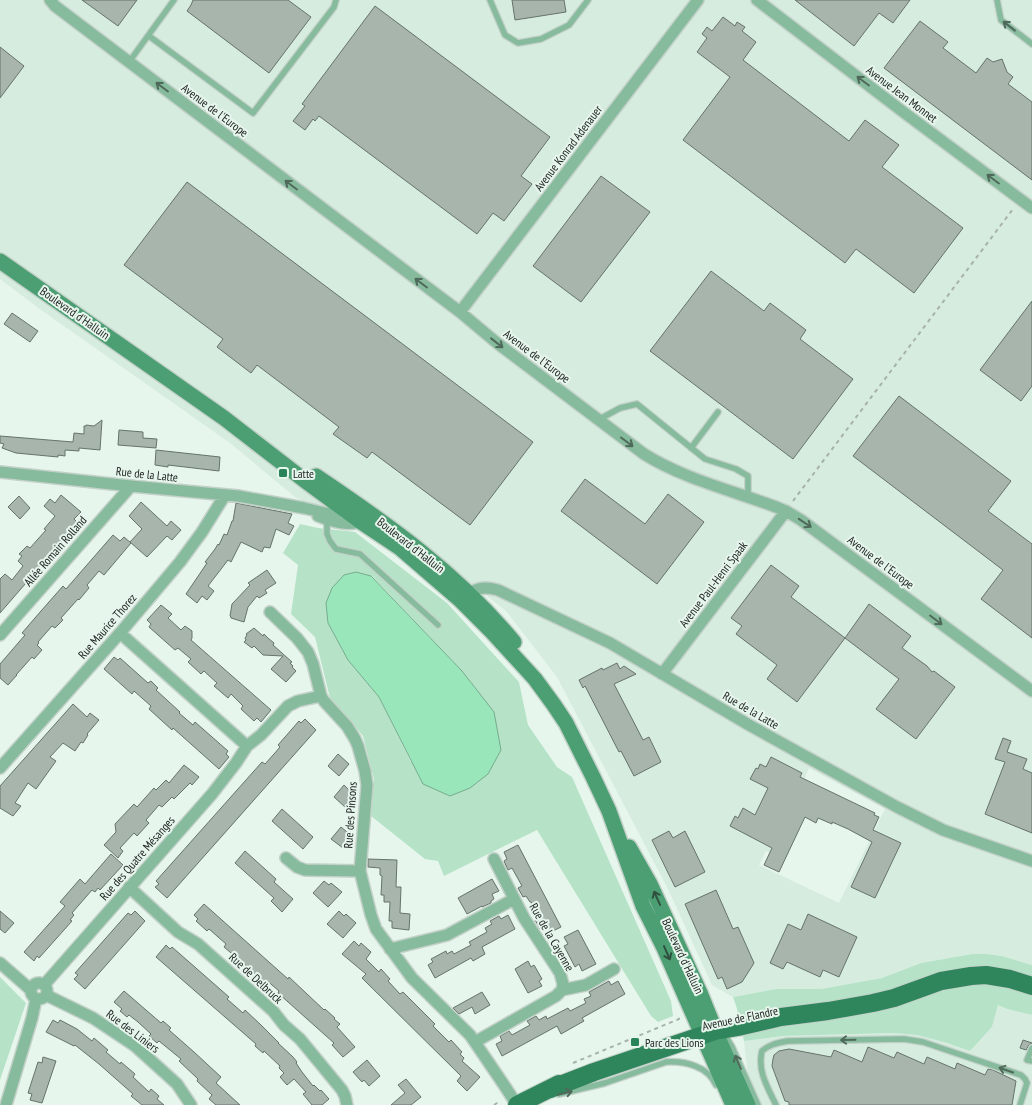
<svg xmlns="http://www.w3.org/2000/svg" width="1032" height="1105" font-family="'PT Sans Narrow',sans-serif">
<rect width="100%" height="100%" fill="#e7f6ed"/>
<path fill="#d6ecde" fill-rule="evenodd" d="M0,0H1032V965L1002,956L987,954H972L921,963L882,978L821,989H776L733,997L712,985L668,889L557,677L506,611L461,575L295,497L230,443L37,307L0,279ZM809,768L885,809L839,903L759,865L766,851L772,854Z
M998,1005L1007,1009L1032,1015V1105H760L748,1076L744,1041L783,1036L893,1033L917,1035L947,1043L970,1051L992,1027Z"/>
<path fill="#b6e3c8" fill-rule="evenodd" d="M300,524L318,528L355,532L447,603L519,682L528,725L557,767L572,777L671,1001L673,1016L658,1022L651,1016L537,830L444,876L438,861L425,859L371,816L374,779L363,736L330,698L315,637L291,614L298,565L283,553ZM372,576L462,671L494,712L411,762L379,697L348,660L328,623Z
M972,954H987L1002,956L1032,965V1015L1007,1009L998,1005L992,1027L970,1051L947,1043L917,1035L893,1033L783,1036L744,1041L737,1009L733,997L776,989H821L882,978L921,963Z
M0,977L26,1003L0,1080Z"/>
<path fill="#9ae6bb" stroke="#76ac8d" d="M356,572L371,576L462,671L494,712L501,750L488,774L470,788L450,796L423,784L379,697L348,660L328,623L326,603L332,588L344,575Z"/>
<path fill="#a7b5ac" stroke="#66736b" d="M82,0H137L118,26Z
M193,0H288L311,17L269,73L187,11L191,5Z
M512,0H564L566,12L515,20Z
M795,0H910L893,23L879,13L854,46Z
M375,6L550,137L521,176L532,184L504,221L493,213L477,234L319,116L315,121L313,119L305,130L293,121L305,106L302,104Z
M723,17L735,26L737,22L745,27L742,31L756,42L743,60L849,141L865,120L899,145L882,167L963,228L914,293L856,249L845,263L683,140L730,77L697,52L707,38L702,34L707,27L712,31Z
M920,21L948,42L943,48L976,73L987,58L993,62L1002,59L1007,72L1013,77L1008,84L1032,102V180L884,68Z
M0,47L24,66L0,98Z
M601,176L650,212L581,302L533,266Z
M187,182L533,442L470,525L372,452L367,458L333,434L339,427L257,365L251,373L217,347L223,339L124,265Z
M711,271L764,311L770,303L806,330L800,339L853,379L793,459L650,351Z
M1032,301V386L1021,401L980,370Z
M12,313L38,331L30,342L4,324Z
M899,396L1011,481L988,511L1032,544V638L981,599L1003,570L853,456Z
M102,420L100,450L79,448V451L65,450V456L58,455V457L16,453L2,448L4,444L0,443V436L73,442L74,433L84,434V426H86V425L94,426Z
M119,430L143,432V438L157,439L156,448L118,445Z
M156,450L220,457L219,471L168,465V467L155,465Z
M585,479L645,524L668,494L704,522L657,584L561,511Z
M61,495L81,512L74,519L78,523L0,613V579L5,574L12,580L23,566L18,561L22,556L19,554L27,546L30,548L46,530L44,529L55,516L44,506L50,499L55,503Z
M19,496L30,508L20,519L8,507Z
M141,502L167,526L171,521L181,530L172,540L167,536L147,557L130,542L142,529L129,516Z
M236,503L292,514L288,523L294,526L289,535L276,529L270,548L264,547L262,552L241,542L231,562L228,560L208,586L214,591L207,600L202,596L197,603L186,594L207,563L205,562L215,549L218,544L219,545L224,534L227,535L232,521H233Z
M113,535L120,541L124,537L131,543L104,575L99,571L87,585L89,588L79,600L78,599L61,618L63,620L55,628L52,626L38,642L39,643L37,645L42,650L34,659L32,657L16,675H17L8,685L0,678V664L25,635L22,633L41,611L63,586L66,589Z
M771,565L799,586L791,597L845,638L797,702L767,679L777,665L736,634L742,626L731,618Z
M267,570L276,583L265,590L267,593L259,598L257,596L248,607L244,622L231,618V617L230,616L232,604L250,585L248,583Z
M869,604L911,636L902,648L927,666L932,672L934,671L955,687L916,739L876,709L899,679L845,638Z
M161,605L172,614L168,618L181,630L185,626L192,631V638L191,640L271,710L261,722L257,718L254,721L241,709L243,706L231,694L228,698L214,686L217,683L204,671L201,674L188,662L191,659L178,648L175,650L149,627L151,624L147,620Z
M254,628L263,636L264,634L269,639L274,643L273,645L292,662L290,663L293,666L292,667L296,671L286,682L271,669L283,656L263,655L254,646L252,648L244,642L246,640L245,638L247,635L246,634Z
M114,657L118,660L120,658L148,683L151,681L158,688L156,690L180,712L179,713L193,725L195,722L228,751L226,754L229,757L219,769L173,728L172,730L149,709L151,706L134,691L132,694L104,669Z
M617,663L620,669L624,666L636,674L614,684L643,740L649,737L661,762L634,776L621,751L619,752L585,686L583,688L579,680L602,668L603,670Z
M73,704L87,717L90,713L99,720L87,734L88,735L83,743L81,742L75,751L63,743L50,757L56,761L36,789L28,783L15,803L21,806L13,816L0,808V786Z
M305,719L316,730L167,898L155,887L159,884L156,881L262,762L265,764L274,754L280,747L278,745L299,721L301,723Z
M1003,738L1011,741L1007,752L1027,759L1023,769L1032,773V833L985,814L1005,762L995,759Z
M338,754L349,764L339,776L328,766Z
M771,757L802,773L800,777L875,813L874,815L879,817L873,830L901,843L875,898L851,887L872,842L848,829L832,822V824L818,818L816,823L805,817L779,872L764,865L772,848L730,826L735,816L738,818L743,808L755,815L768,788L750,779L756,768L758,769L760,764L766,767Z
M184,765L199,777L192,785L190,783L174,799L172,797L162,807L159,805L146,820L149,823L137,836L134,833L120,848L123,851L118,858L104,845L116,832L115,824L134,804L137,807L154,788L156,790L166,780L169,783Z
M344,785L355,796L345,807L334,797Z
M282,809L313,837L303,849L272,821Z
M341,827L353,837L343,848L331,839Z
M669,831L673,838L685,831L705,872L675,887L652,840Z
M518,845L561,927L547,934L544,928L540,929L539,927L535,920L539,918L531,902H530L526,896L523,897L518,888L522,886L512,868L508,870L504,861L507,859L504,852Z
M245,851L276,879L274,882L293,899L282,912L271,901L274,898L235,863Z
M111,854L123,865L100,890L98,888L95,892L92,890L72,913L74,915L70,920L72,921L39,958L37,956L34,961L24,952L65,906L60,902L80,879L85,884Z
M368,859L397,860L396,887H401L400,913L410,914L409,930L392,928V921H389L390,902H384V895H381L382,876L380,875V868L368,867Z
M492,879L499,891L492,894L494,899L491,901V903L482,907V906L467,914L458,898Z
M324,881L329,885L331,883L342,892L328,907L313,893Z
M716,890L733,929L738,927L754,963L742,982L727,989L722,977L718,979L685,904Z
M204,904L288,979L289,977L324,1010L325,1009L335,1018L334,1019L340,1024L337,1027L355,1047L343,1057L332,1045L334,1043L278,993L279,991L265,979L264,981L224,947L226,944L209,929L207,931L196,921L198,919L194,915Z
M0,911L14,923L5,933L0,929Z
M135,911L145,921L85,989L74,979L78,975L75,973L128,913L131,915Z
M339,911L344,916L346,914L356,923L343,938L327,924Z
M808,914L857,937L839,977L823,970L820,977L787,962L783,969L770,963L788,924L801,930Z
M508,915L515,929L482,947L485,954L473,961L471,958L435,978L428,965L433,962L431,959L446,951L447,954L452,951L454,954L471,945L469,942L487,932L485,928L492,924L490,921L499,916L501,919Z
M578,930L596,964L582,971L579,964L575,967L564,946L568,944L564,937Z
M354,941L359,946L361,943L371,952L366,959L379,972L381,969L390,979L388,981L400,994L403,992L435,1024L433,1026L449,1042L451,1040L462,1052L460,1054L464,1058L462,1061L480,1077L467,1091L457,1081L461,1076L362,978L366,974L342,954Z
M166,945L170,949L172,947L229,997L227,999L243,1013L245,1010L261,1025L279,1043H278L293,1057L297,1062L296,1063L302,1072L313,1086L314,1085L320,1091L321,1090L329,1099L322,1105H312L303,1094L306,1092L294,1079L287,1085L280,1077L284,1073L279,1068L280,1066L264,1051L263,1053L255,1046L256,1044L156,957Z
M528,961L531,967L534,965L542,979L539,981L542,986L528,993L515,969Z
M609,981L611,985L618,981L625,994L582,1018L584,1021L561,1034L557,1026L502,1056L496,1044L502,1041L500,1036L509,1031L512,1035L530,1025L527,1021L536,1016L539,1020L546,1016L547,1019L568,1008L570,1011L586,1003L584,999L591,996L589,992Z
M124,991L161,1023L163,1021L171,1028L169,1030L194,1052L221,1077L216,1083L240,1105H216L209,1099L212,1095L197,1081L198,1079L179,1061L181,1059L159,1041L157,1043L149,1036L151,1034L138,1022L129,1015L127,1017L120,1011L122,1009L114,1002Z
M482,992L490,1005L475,1014L472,1007L459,1014L453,1008Z
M53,1020L58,1023L60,1020L77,1029L92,1041L94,1038L108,1050L106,1052L120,1064L121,1062L135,1074L133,1077L149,1092L151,1089L159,1096L157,1099L164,1105H142L131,1096L133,1094L99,1064L75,1045L74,1046L46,1032Z
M1023,1040L1032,1043L1029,1045L1026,1050L1020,1048Z
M868,1047L894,1058L897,1052L924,1064L927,1057L955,1069L957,1063L985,1075L988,1069L993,1070L1016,1081L1012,1105H789V1102L785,1101L772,1066L773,1059L774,1055L779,1051L789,1049L831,1057L834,1050L862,1062Z
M43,1057L56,1061L42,1103L30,1100L32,1094L28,1093L38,1062L42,1063Z
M367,1060L380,1076L369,1086L364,1080L362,1082L353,1072Z
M406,1079L421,1097L411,1105H391L405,1093L398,1085Z"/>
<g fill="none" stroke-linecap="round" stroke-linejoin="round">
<g stroke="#c3d1c9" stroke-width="8">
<path id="service" d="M490,0L505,35L518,43L541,39L569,25L588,0
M997,0L1001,20L1032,44
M149,36L253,113L334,7L336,0
M129,62L174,0
M598,420L620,408L637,404L705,459L736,469L748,476V496
M691,448L718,412
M327,520V534L330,541L336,549L360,554L438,625
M723,1032L732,1047L758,1105
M1032,1048L1027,1060L1032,1061
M559,1094L605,1083L666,1062C685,1061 708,1066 716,1085
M776,1105C768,1088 757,1071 762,1051C770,1044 778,1043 788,1041L904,1039L923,1042L1021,1075L1025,1079L1027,1083L1020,1105"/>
</g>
<g stroke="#c3d1c9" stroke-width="14">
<path id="minor" d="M50,0L55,6L460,312L497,343L644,454C684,479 731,490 776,507L786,511L801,520L1032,691
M757,0L902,111L1032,208
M460,312L698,0
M0,472L131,486L238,496L304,508L325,513H337L350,507
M318,516C333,522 349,527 365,520
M463,597C476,588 483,586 498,590L610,643L749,725L897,807L943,830L1032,861
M270,612L297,638L308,652L313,664L321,696L324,701L347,726L355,739L358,746L365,771L367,785L360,871L371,915L376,929L412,978L470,1035L504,1085L517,1105
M120,633L247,746
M0,635L131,486
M662,674L786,511
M0,768L120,633L180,562L202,532L225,495
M286,858L297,867L305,870L360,871
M494,859L524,918L560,973L563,984L562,990
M129,887L178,932L198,944L273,1011L284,1025L300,1039L342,1090L345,1096L347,1105
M390,949L447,935L514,899
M0,963L31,990
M31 991a8 8 0 1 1 16 0a8 8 0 1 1-16 0Z
M44,985L212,794L236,763L247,746L261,735L288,706L298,701L321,696
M46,995L93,1018L135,1046L177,1084L191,1105
M475,1042L556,996L562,990L586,985L614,969
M6,1105L32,1018L36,999"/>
</g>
<g stroke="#c3d1c9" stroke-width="18">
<path id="secondary" d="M0,261L224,418L308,483L361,522L400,548L459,599L492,632L535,679L554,705L566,723L593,777L609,811L643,906L664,948L733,1105
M316,476C389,525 457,573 514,642
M629,847L650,884L701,995L720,1042L748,1105"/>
</g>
<g stroke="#c3d1c9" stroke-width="20">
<path id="primary" d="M550,1089L594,1072L715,1031L738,1027L781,1017L828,1011L873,1003L894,998L941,981L971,976L986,975L1010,979L1032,986
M517,1105L559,1084"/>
</g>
<path stroke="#a7b2ab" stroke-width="2" stroke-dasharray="4 4" stroke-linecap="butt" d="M793,501L1013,209
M573,1063L679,1019V1016
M494,1105L500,1101"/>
<use href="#service" stroke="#87bb9d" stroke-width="5.5"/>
<use href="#minor" stroke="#87bb9d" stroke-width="11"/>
<use href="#secondary" stroke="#4b9f73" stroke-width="15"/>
<use href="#primary" stroke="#30865c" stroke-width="18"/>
</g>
<defs><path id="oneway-shaft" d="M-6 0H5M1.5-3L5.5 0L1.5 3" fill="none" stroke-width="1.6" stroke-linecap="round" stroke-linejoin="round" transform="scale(1.25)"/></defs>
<g stroke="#4f695a">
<use href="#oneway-shaft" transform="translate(1009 26) rotate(-142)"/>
<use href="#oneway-shaft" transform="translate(863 81) rotate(-143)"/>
<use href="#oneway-shaft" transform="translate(162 87) rotate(-143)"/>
<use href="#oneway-shaft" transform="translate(993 179) rotate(-143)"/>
<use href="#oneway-shaft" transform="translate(291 185) rotate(-143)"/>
<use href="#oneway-shaft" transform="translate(421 283) rotate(-143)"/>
<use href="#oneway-shaft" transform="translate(497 343) rotate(38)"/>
<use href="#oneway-shaft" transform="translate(627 442) rotate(37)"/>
<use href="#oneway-shaft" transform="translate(805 523) rotate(34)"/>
<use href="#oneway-shaft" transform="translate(936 620) rotate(37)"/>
<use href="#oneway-shaft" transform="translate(848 1040) rotate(179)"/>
<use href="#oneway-shaft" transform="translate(738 1062) rotate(-113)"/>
<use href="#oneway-shaft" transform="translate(1006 1070) rotate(-161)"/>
<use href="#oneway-shaft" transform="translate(565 1093) rotate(-14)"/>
</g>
<g stroke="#30503f">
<use href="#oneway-shaft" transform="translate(657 898) rotate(-114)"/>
<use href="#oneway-shaft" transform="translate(667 953) rotate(66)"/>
</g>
<g fill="#2a8459" stroke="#e7f6ed" stroke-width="2">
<rect x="278" y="468" width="10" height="10" rx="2.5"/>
<rect x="630" y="1037" width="10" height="10" rx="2.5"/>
</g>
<g text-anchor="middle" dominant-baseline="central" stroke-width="4" stroke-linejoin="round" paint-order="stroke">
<g font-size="12" fill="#212623" stroke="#e7f6ed">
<text transform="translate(902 94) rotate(37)">Avenue Jean Monnet</text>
<text transform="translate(215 110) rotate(37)">Avenue de l'Europe</text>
<text transform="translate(568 148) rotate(-53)">Avenue Konrad Adenauer</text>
<text transform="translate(75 313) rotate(35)">Boulevard d'Halluin</text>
<text transform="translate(537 356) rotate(37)">Avenue de l'Europe</text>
<text transform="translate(147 474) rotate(6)">Rue de la Latte</text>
<text transform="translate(411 545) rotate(38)">Boulevard d'Halluin</text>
<text transform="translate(55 551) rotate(-49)">Allée Romain Rolland</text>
<text transform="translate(881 562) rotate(37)">Avenue de l'Europe</text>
<text transform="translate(713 584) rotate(-53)">Avenue Paul-Henri Spaak</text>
<text transform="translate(107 626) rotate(-49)">Rue Maurice Thorez</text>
<text transform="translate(751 710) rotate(30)">Rue de la Latte</text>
<text transform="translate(350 815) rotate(-86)">Rue des Pinsons</text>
<text transform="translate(137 858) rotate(-49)">Rue des Quatre Mésanges</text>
<text transform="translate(552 937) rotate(60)">Rue de la Cayenne</text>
<text transform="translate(683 956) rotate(65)">Boulevard d'Halluin</text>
<text transform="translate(256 978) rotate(43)">Rue de Delbruck</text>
<text transform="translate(740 1018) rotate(-12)">Avenue de Flandre</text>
<text transform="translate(133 1031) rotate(37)">Rue des Liniers</text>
</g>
<g font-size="12" fill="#212623" stroke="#e7f6ed" text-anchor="start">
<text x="293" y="473">Latte</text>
<text x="645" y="1042">Parc des Lions</text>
</g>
</g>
</svg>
